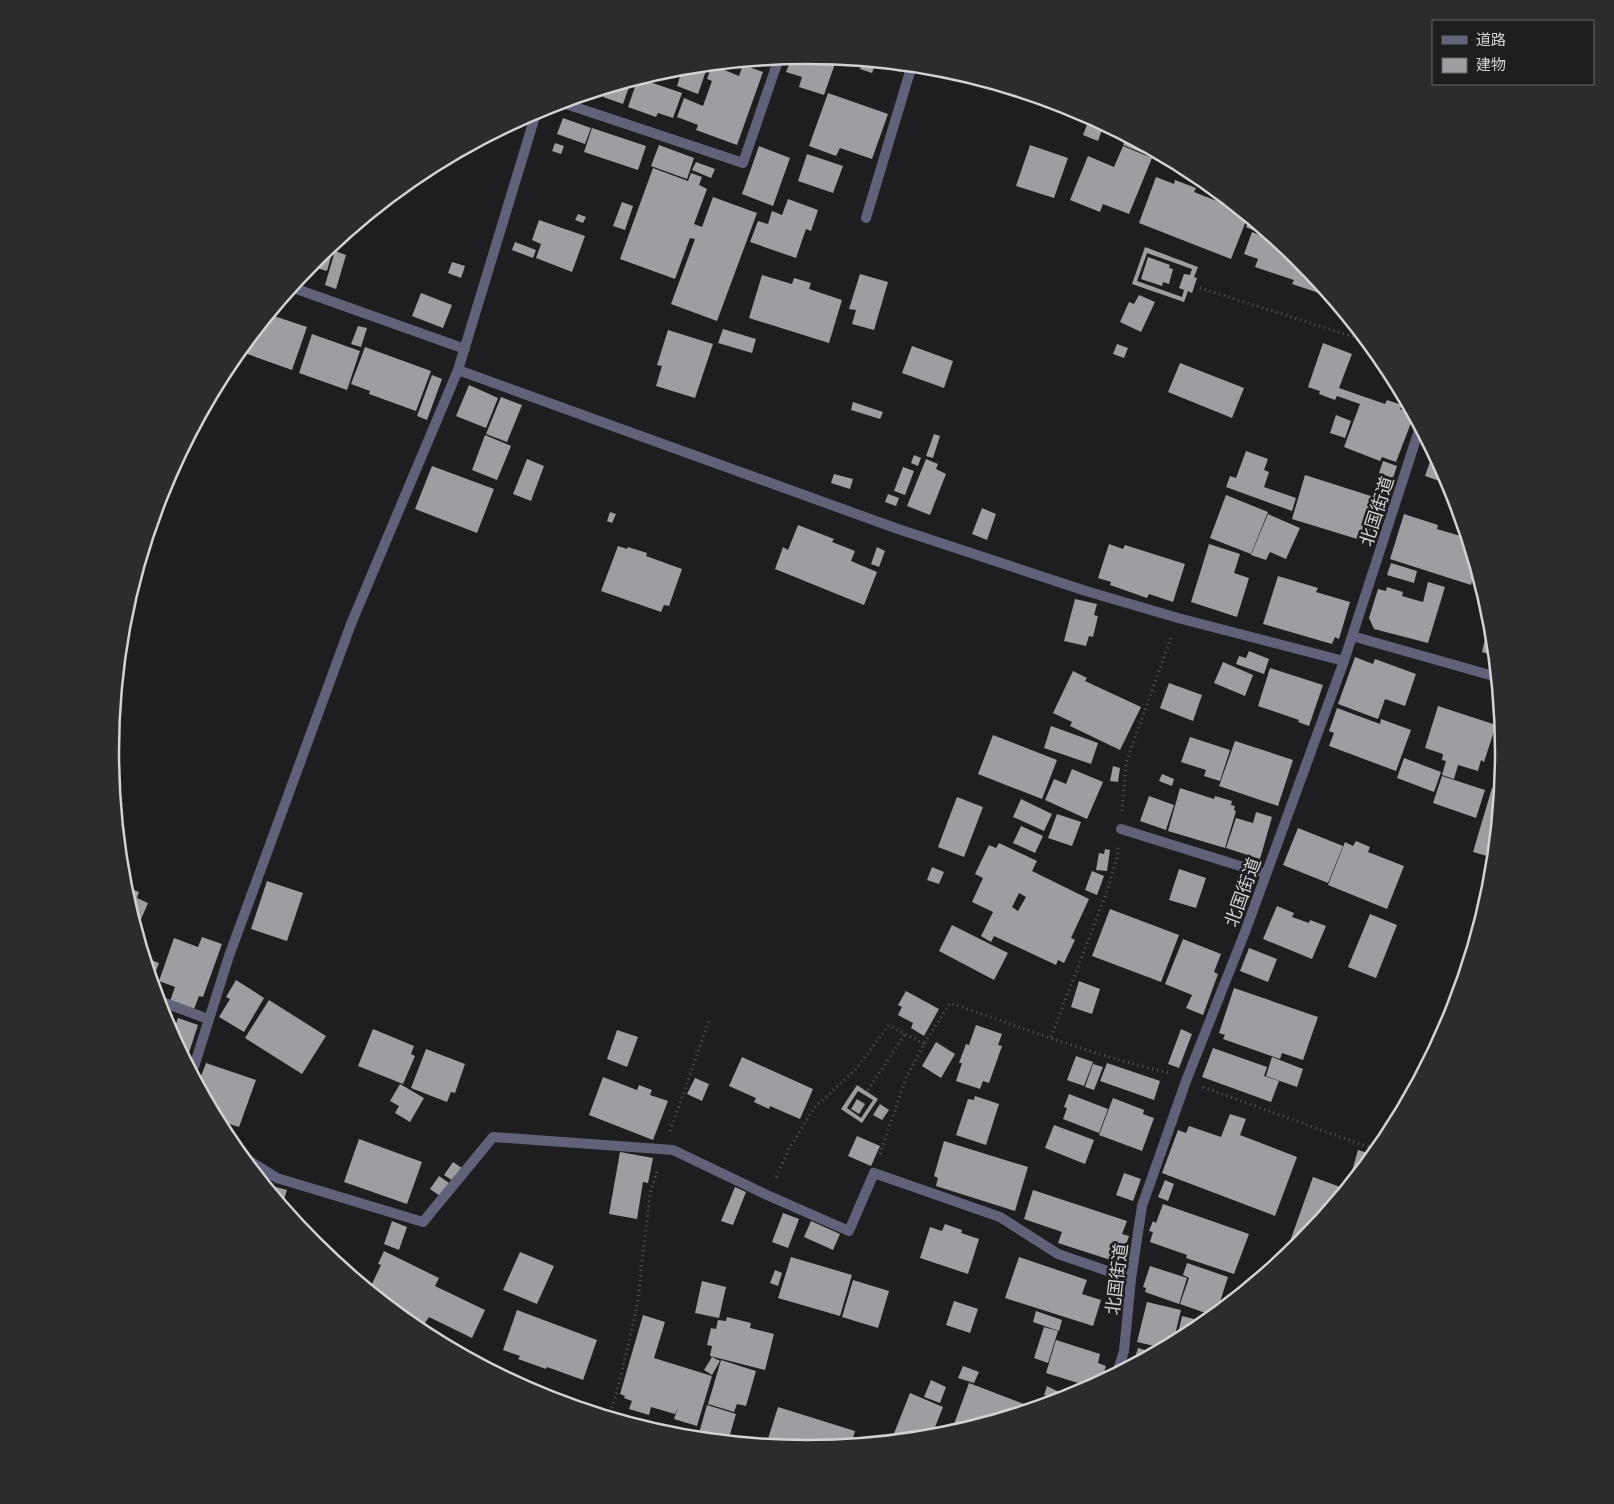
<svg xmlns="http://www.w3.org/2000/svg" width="1614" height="1504" font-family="Barlow,'Noto Sans JP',sans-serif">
<rect width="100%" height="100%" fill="#1e1e21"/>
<path fill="#9e9ea2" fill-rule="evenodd" d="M807,55L837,58L824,95L799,87L802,77L786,72L792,57Z
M863,60L902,64L900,72L875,64L872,73L860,69Z
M725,63L722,69L739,76L743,65L763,72L737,145L696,130L698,125L677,117L684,98L703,106L712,81L707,79L712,64Z
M708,65L698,94L677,86L683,67Z
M638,78L682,93L673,118L658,113L656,117L628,107Z
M631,81L623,104L603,97L606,88Z
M828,93L888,114L872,159L840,148L836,156L809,146Z
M1090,117L1104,124L1098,141L1083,135Z
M563,118L591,128L585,144L557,134Z
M592,128L646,146L638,170L584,152Z
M1127,136L1159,154L1157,159L1123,145Z
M555,143L564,146L561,154L552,151Z
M659,145L694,158L687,179L651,166Z
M1030,145L1068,158L1054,198L1016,186Z
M759,146L790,158L773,206L742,194Z
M1123,146L1152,158L1129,214L1103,204L1100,212L1070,200L1088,156L1114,167Z
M457,152L454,162L445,159H446Z
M807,154L843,166L833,193L798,181Z
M696,162L715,169L711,178L692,170Z
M653,168L688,181L691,173L702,177L699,185L707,189L694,224L702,227L713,197L757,213L717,321L671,304L695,239L690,238L675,279L620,259Z
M1156,177L1174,184L1175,180L1196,188L1194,192L1240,210L1248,216L1231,259L1139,223Z
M788,199L818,210L811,231L806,229L796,258L750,242L758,221L768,224L772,211L782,215Z
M622,202L633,206L625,230L613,226Z
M578,214L586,217L583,223L575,220Z
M1250,218L1268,233L1266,236L1246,227Z
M539,220L585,236L572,272L536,258L541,244L532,240Z
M1252,232L1268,238L1269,234L1300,259L1331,297L1292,284L1294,280L1255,267L1258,259L1244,254Z
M515,242L536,250L533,258L512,250Z
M331,245L334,246L327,271L309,266Z
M1145,247L1198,267L1194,277L1197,278L1192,293L1188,291L1184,302L1132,284ZM1147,253L1192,269L1190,275L1184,274L1179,288L1184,290L1182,297L1137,281Z
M335,251L346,255L336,289L325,285Z
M1148,257L1170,265L1169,268L1173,269L1169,284L1163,282L1162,286L1141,279Z
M452,262L465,266L461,278L448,273Z
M860,274L888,282L874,330L852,324L856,310L849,309Z
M762,275L792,284L794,278L811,283L809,289L842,300L829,343L749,318Z
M421,293L452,305L443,328L412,316Z
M1139,295L1155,302L1141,332L1120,322L1129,302L1134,304Z
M1337,304L1341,309L1344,313L1335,310Z
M272,310L271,315L307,327L292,370L239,351Z
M358,326L367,328L361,347L351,344Z
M723,329L756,339L752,353L718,343Z
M668,330L713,344L695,398L656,386L662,366L657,365Z
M312,334L360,351L347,390L299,373Z
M1323,343L1352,354L1339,388L1385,404L1387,400L1402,405L1400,409L1413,414L1414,415L1396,462L1382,457L1380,461L1344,447L1360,404L1337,396L1335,400L1319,394L1320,391L1308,387Z
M1117,344L1128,348L1124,358L1113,354Z
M912,346L953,361L944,388L902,373Z
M365,347L431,371L416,411L369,394L370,391L351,384Z
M1180,363L1244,388L1232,418L1168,392Z
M432,375L442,379L427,420L417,416Z
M469,385L498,398L486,428L456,416Z
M501,397L522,405L507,442L486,434Z
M853,402L883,412L880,419L851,410Z
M1336,415L1351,421L1345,438L1330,433Z
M934,434L940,436L933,458L926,456Z
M485,435L511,446L497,480L472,470Z
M1246,451L1268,459L1264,470L1269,472L1264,487L1296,498L1292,511L1226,487L1230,476L1236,478Z
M1433,453L1451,485L1425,476Z
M914,455L921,458L918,466L911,463Z
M527,459L544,466L531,501L513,494Z
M926,459L938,464L936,469L946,474L930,515L907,506Z
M1383,461L1397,466L1393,478L1379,473Z
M432,466L494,489L477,533L415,509Z
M903,467L914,471L905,495L894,491Z
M834,474L853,479L850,489L831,483Z
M1305,475L1374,497L1372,503L1378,504L1367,542L1292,519Z
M888,494L899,498L896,506L885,502Z
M1226,495L1268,512L1251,554L1210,538Z
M982,508L996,514L987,540L972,534Z
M610,512L616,514L612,523L607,521Z
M1268,514L1300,528L1286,559L1270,552L1266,560L1251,555Z
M1404,514L1438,525L1437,529L1467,538L1476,568L1471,585L1390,559Z
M798,525L834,539L832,542L855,551L851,561L877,572L864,605L775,569L783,547L788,550Z
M1109,544L1123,549L1125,545L1185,564L1173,602L1149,594L1147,598L1110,585L1111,582L1098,578Z
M1209,544L1240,554L1234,573L1249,578L1237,617L1191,602Z
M618,546L627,549L628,547L647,553L646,556L682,569L669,606L664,605L661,612L601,591Z
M877,547L885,551L879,567L871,564Z
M1391,563L1417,571L1414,583L1387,575Z
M1278,576L1318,588L1316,592L1350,602L1339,639L1335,637L1332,644L1263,624Z
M1428,582L1445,587L1428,643L1374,629L1369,618L1378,589L1386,591L1387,587L1403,592L1402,596L1423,602Z
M1075,599L1097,604L1094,615L1098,616L1093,637L1089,636L1086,646L1064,641Z
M1485,639L1493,642L1495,656L1482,652Z
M1249,651L1269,659L1264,674L1236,664L1239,656L1246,658Z
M1355,657L1373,664L1375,659L1416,674L1405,706L1385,699L1378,719L1338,704Z
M1223,662L1253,675L1245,696L1214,683Z
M1270,668L1323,685L1309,726L1298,722L1299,720L1258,706Z
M1073,671L1087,678L1085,681L1141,707L1120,750L1070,726L1072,722L1053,713Z
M1169,683L1202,695L1193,721L1160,708Z
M1438,706L1496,725L1484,762L1481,760L1478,771L1458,765L1454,779L1442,775L1446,761L1442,760L1443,754L1425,748Z
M1337,708L1380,724L1381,719L1411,730L1396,771L1329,746L1334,733L1329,731Z
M1501,724L1502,734L1503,743L1496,741Z
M1051,726L1098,743L1091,764L1044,748Z
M993,735L1057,760L1042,799L978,774Z
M1190,737L1230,750L1220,781L1204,776L1206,770L1181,762Z
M1235,741L1293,760L1278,806L1219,786Z
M1404,758L1441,772L1434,792L1397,778Z
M1113,766L1120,768L1118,782L1110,781Z
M1072,769L1103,782L1087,819L1045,800L1054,779L1066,784Z
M1162,774L1174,779L1172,786L1159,781Z
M1442,776L1485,790L1476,818L1433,803Z
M1180,788L1214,799L1215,796L1232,801L1231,805L1235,806L1234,810L1236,811L1225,848L1168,831Z
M1492,788L1500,791L1494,858L1473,852Z
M1149,796L1174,805L1166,830L1140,821Z
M957,797L983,807L964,857L938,847Z
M1021,799L1052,814L1044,831L1013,817Z
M1256,812L1272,817L1260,859L1226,848L1236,818L1253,823Z
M1057,814L1081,822L1072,846L1048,838Z
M1021,826L1043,836L1035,853L1013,843Z
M1298,828L1343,846L1328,883L1283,865Z
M1356,841L1370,847L1368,852L1404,866L1387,909L1328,885L1345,842L1353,846Z
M999,843L1037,861L1032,871L1089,899L1071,938L1075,940L1064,963L1058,960L1056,965L994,936L991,942L981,936L993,912L972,902L983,878L975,874L989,845L996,848ZM1019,893L1026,897L1018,911L1012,907Z
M1105,849L1110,850L1107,871L1096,870L1099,853L1104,854Z
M932,867L944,872L939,884L927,880Z
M1179,869L1206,878L1196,908L1169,900Z
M1092,871L1104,876L1097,895L1085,890Z
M267,881L303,893L287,941L251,929Z
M129,888L139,892L137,898L148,903L136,931L126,896Z
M1277,906L1294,913L1292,917L1309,923L1310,920L1326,926L1312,959L1263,939Z
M1110,909L1179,935L1161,982L1092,956Z
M1370,914L1397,925L1376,978L1348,967Z
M952,925L1008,953L994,980L939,951Z
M202,937L222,944L203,997L199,996L194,1009L170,1001L175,987L159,981L174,938L198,947Z
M1183,939L1221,954L1214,972L1218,974L1203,1015L1186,1008L1192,995L1165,984Z
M1249,948L1277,959L1268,982L1240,971Z
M143,953L148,955L146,958L159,963L152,981Z
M236,980L264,998L244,1032L219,1017L230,999L226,997Z
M1079,981L1100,989L1092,1014L1071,1007Z
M1234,988L1318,1017L1303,1060L1282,1053L1280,1059L1223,1039L1225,1035L1219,1033Z
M906,991L939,1009L924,1036L911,1028L913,1023L898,1015L902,1007L898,1005Z
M269,1000L326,1036L302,1074L245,1038Z
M178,1018L198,1025L186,1062L172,1036Z
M976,1025L1002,1034L998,1045L1002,1046L989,1083L983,1081L980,1089L956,1081L962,1063H959L966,1044L969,1045Z
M373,1029L414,1046L411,1054L415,1056L403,1084L358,1066Z
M1181,1029L1192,1034L1179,1068L1168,1064Z
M617,1030L638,1037L627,1067L607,1059Z
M936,1042L955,1054L941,1078L922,1066Z
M1213,1048L1267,1067L1264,1076L1279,1081L1271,1102L1202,1077Z
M426,1049L465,1064L455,1093L451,1092L447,1102L411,1088Z
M1076,1056L1093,1062L1084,1086L1067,1080Z
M742,1057L813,1089L800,1119L770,1106L769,1109L754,1102L756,1098L729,1086Z
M1272,1057L1303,1069L1297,1087L1266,1076Z
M206,1063L256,1080L239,1127L217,1120L198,1084Z
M1107,1063L1160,1081L1154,1100L1100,1081Z
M1093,1064L1103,1067L1094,1090L1085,1087Z
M603,1077L637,1090L639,1085L652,1090L650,1095L668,1101L653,1140L589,1115Z
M695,1078L709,1084L702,1101L687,1094Z
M400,1084L424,1098L410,1122L395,1113L399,1106L390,1101Z
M857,1085L878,1099L862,1123L841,1109ZM858,1091L873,1100L861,1118L847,1108Z
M1069,1094L1108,1109L1099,1133L1063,1119L1067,1108L1064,1107Z
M975,1096L999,1104L986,1145L956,1135L968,1099L974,1100Z
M1113,1098L1144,1110L1143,1114L1154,1118L1142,1151L1099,1135Z
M857,1099L865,1104L859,1114L851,1109Z
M880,1104L889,1110L882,1120L873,1115Z
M1230,1114L1246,1119L1240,1135L1297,1157L1275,1216L1162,1173L1178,1130L1186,1133L1189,1126L1221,1137Z
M1054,1125L1094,1140L1085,1164L1045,1148Z
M857,1136L880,1146L871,1166L848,1156Z
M359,1139L422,1162L407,1204L344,1182Z
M944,1141L1028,1167L1015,1211L936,1186L938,1178L934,1176Z
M1358,1150L1374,1155L1359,1173L1352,1171Z
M620,1152L653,1158L648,1183L643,1182L637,1219L609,1214Z
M453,1162L462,1168L453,1181L444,1175Z
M1124,1173L1141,1179L1133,1201L1116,1195Z
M439,1176L449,1183L440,1196L430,1189Z
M1313,1177L1346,1189L1300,1245L1284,1258Z
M1165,1180L1174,1184L1168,1201L1158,1197Z
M276,1187L287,1190L282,1206L273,1195Z
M735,1187L746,1192L733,1225L721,1221Z
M1033,1190L1127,1221L1122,1234L1129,1236L1120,1263L1058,1243L1062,1232L1024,1219Z
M1163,1204L1249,1234L1234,1274L1186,1258L1187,1255L1150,1242L1153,1232L1149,1231L1153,1221L1156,1223Z
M783,1213L799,1219L788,1248L772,1242Z
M392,1221L407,1227L399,1250L384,1244Z
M811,1221L840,1234L833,1250L804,1237Z
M945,1224L962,1230L961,1233L979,1239L968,1274L920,1258L930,1227L942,1231Z
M384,1251L439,1278L435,1286L485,1310L472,1338L429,1317L425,1323L390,1305L389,1306L373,1294L375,1290L370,1288L381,1265L378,1264Z
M520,1252L554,1266L537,1304L503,1290Z
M791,1257L852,1275L840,1316L778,1298Z
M1019,1257L1087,1280L1082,1294L1101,1300L1093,1326L1005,1298Z
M1187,1263L1228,1277L1216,1314L1214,1316L1180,1304L1189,1278L1183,1275Z
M1150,1266L1187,1278L1179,1304L1145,1292L1146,1288L1143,1287Z
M775,1270L782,1273L778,1286L770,1283Z
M853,1280L889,1291L878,1328L842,1317Z
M702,1281L726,1287L719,1318L695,1313Z
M954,1301L978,1309L970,1333L946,1325Z
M1147,1302L1181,1310L1173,1343L1163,1348L1137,1342Z
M517,1310L597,1340L583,1380L547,1367L546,1369L518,1359L520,1356L503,1350Z
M1036,1311L1062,1320L1059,1331L1033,1322Z
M643,1315L665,1322L654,1358L712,1376L697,1426L674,1419L678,1407L675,1414L651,1407L649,1415L629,1409L632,1401L624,1398L625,1396L620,1394Z
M1182,1316L1206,1322L1194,1332L1176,1342Z
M727,1317L751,1323L750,1328L774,1334L765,1370L710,1356L712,1346L707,1345L711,1328L716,1329L718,1320L726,1321Z
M1044,1327L1058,1331L1048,1363L1034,1358Z
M1056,1340L1100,1354L1098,1363L1106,1366L1101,1381L1091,1387L1046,1373Z
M1138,1348L1155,1353L1133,1364Z
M712,1357L720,1361L712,1375L704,1370Z
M721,1360L756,1371L746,1406L737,1404L734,1412L708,1404Z
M963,1366L979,1372L974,1383L958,1378Z
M931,1380L946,1387L940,1403L924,1397Z
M969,1383L1032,1407L1031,1409L967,1428L954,1424Z
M1047,1386L1059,1392L1057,1399L1044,1395Z
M910,1393L943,1407L931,1437L891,1441Z
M1047,1397L1057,1401L1047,1404L1045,1403Z
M707,1405L736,1414L728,1441L699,1433Z
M778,1407L855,1431L851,1445L807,1449L766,1445Z"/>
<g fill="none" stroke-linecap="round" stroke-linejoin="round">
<path stroke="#58585b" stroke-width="3" stroke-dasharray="1 4" stroke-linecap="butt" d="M1200,288L1367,341
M1122,811L1126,763L1172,635
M1051,1037L1106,894L1117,858L1118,847
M1203,1087L1357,1143L1379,1149
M868,1090L905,1034
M670,1131L709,1021
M880,1154L906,1078L924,1044L950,1003C1023,1028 1095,1056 1170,1073
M776,1177L789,1149L814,1108L855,1070L889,1025L924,1044
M608,1417L616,1396L637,1307L650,1193L658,1168"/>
<path stroke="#62617a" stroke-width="10" d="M1121,829L1266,874
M157,1000L208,1019
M240,1155L277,1178L423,1222L493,1137L673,1150L767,1195L849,1231L874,1173L1000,1217L1058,1254L1131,1279"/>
<path stroke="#62617a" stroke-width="10" d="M560,102L743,163L779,58
M537,110L458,370L898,529L1086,591L1178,618L1344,661
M866,218L912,65
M291,287L465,349
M1352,636L1497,677
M192,1073L229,956L351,624L458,370
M1117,1373L1124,1351L1131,1279L1142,1206L1186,1081L1245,932L1344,661L1420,427"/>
</g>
<g text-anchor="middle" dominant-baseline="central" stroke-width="5" stroke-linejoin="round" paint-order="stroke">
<g font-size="18" fill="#d2d2d4" stroke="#1e1e21">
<text transform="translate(1376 511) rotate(-72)">北国街道</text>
<text transform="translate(1242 892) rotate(-70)">北国街道</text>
<text transform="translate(1116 1279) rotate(-83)">北国街道</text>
</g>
</g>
<path d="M0 0H1614V1504H0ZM119 752a688 688 0 1 1 1376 0a688 688 0 1 1-1376 0Z" fill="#2c2c2f" fill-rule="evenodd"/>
<path fill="none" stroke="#d2d2d4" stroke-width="2.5" d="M119 752a688 688 0 1 1 1376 0a688 688 0 1 1-1376 0Z"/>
<rect x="1432" y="20" width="162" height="65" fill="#1e1e21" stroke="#666669"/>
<rect x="1442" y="36" width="25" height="8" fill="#62617a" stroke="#666669"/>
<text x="1476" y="45" font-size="15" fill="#d2d2d4">道路</text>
<rect x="1442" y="58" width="25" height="15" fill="#9e9ea2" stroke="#666669"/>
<text x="1476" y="70" font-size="15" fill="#d2d2d4">建物</text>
</svg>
